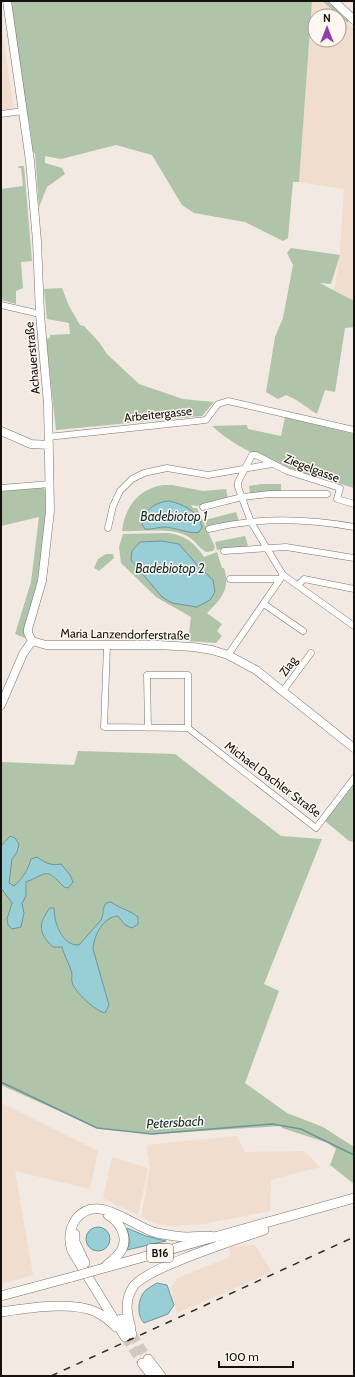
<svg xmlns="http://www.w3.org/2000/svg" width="355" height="1377" font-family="Cabin,sans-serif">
<rect width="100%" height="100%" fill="#f2e9e2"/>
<path fill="#f0ddcd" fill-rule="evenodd" d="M312,1H322L354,29V301L334,290L340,255L344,189L299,182ZM315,16H339V40H315Z
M1,24L14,109L1,111Z
M1,1103L98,1151L90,1189L15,1171L33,1275L1,1284Z
M237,1136L245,1152L304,1151L320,1167L271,1180L270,1211L204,1224L173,1226L157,1224L141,1217L150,1168L146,1145Z
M112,1157L148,1168L138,1215L103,1198Z
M255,1245L272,1272L177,1313L171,1288L177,1278L230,1257V1247Z"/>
<path fill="#afc4a9" d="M10,1H312L299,182H293L288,238L283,241L245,222L194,213L182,205L152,155L116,145L61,159L45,156V163L62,168L65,174L47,187L39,207L35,153L33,152L29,120H27Z
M322,1H329L349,20L348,23Z
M19,166H24L32,261L21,262L23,288L16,291V304L1,300V189L23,186L21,168H18Z
M291,248L340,255L331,284L320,283L354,301V327L345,328L335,392L325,390L317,414C306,407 298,400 286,395L278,399L266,392L275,337L283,318L293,265L287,253Z
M62,288L69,306L80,325L84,326L99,342L107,354L139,384L183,399L214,402L202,416L56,430L46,339L50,338V335L70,334L69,323L47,319L44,289Z
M285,417L354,434V488C306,473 250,461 212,426L247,425L248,429L281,436Z
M261,484H281V491L250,494L249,486Z
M163,485H172L203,491L226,489L228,498L197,506L191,505L193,508H197L215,547L213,551L206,552C199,548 195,540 187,536C172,527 141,532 122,531C125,507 138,489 163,485Z
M44,488C50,497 39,575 36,589C32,605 24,621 25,638L15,634L31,582L39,517L1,526V491Z
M236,512L239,521L207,527L205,520Z
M168,533C185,535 195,543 204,557L217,552L222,568H224C231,589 221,599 207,613L222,624L217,631L222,636L216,643L188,641L191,617L156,597L121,563L119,547L123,534Z
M245,536L248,546L217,550L215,542Z
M106,554H113L114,558L99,571L94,568L98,559Z
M78,751L175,754L281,836L322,839L264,984L279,991L245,1083L287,1113L323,1127L354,1147V1184L330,1165L336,1149L328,1143L282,1128L281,1126L155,1134L97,1128L1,1085V762L74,765Z
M354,784V842L349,841L325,821Z"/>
<path fill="#98ced6" stroke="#70959a" d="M169,501C183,504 198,511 202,527L199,532C192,535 174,527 164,527C157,527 152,530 145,529L142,524C144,510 155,502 169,501Z
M161,541L179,544L199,567L213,580L215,592L210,600L197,607L172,603L162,597L131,560L132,551L140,542Z
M10,836L15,838L19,844L17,852L12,859L9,883L14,886C23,878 28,870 31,859L37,857C46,863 50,866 61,864L70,875L73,882L68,888L64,887C45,867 49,873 26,882V896L22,903L24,913L21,927L12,929L8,925L7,919L12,903L1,888V846Z
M111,902C120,909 130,910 138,917V924L132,928L125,925L118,916C103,917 94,935 93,949L109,1005L105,1013C96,1011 74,992 72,982C71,978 73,974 71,970C68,962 64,955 62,947H53C38,933 38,924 50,908H54C54,923 62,946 79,945L101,920C104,914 102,909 106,903Z
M86 1239a12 12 0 1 1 24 0a12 12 0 1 1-24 0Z
M127,1228L146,1236L166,1241L127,1250L130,1242Z
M157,1283L167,1285L174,1305L168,1314L144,1323C136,1315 138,1297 146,1290C149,1288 153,1285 157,1283Z"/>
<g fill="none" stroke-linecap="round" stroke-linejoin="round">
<path stroke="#70959a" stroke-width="1.5" d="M1,1082L97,1128L152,1134L272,1124L301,1129L354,1155"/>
<path stroke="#d1c9c2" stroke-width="9" stroke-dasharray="9 4.5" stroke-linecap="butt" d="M132,1334L148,1359
M125,1337L142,1363"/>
<g stroke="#7b736d" stroke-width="7">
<path id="street" d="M1,114L23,111
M1,305L40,314
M48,437L206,420L218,404L228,401L354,430
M1,488L50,484
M354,504L337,499L340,488L287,471L256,455H252L238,482V487L251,522L283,575L354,626
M203,507L242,497L270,494H327
M108,528L113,506L120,491L132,479L144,473L167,468L208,475L272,464
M209,529C258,517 305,518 354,527
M224,551L286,547L354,558
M230,579H280
M298,585L304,579L354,589
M264,604L303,631
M107,646L104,727L188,728L316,828L354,778
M228,655L283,575
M283,691L311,653
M148,728L147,675H188V728"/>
</g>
<g stroke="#7b736d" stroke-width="9">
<path id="secondary" d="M7,1L30,161L37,241L40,314L48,404L50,511L42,581L28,629V633L32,641
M334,1L354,20
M1,431L31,444L49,445
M32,641L46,645H158L193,647L212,650L228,655L256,670L354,748
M1,705L23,654L32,641"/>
</g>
<g stroke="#7b736d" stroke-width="10">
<path id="primary" d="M75,1234V1242L85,1263
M104,1268L354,1198
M104,1268C108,1263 112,1261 116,1257C131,1243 123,1224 108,1215
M1,1296L72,1277
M1,1312C28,1308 71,1301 96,1312C104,1316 110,1321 116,1327
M121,1319L132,1334
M131,1328C127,1314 124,1301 133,1287C145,1268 238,1239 264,1230
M125,1337L72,1251C68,1239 69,1229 76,1219C97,1191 134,1228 157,1233C167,1235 178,1237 188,1237C198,1237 206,1235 216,1237
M148,1359L161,1376
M142,1363L152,1376"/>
</g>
<use href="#street" stroke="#fff" stroke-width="6"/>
<use href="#secondary" stroke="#fff" stroke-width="8"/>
<use href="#primary" stroke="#fff" stroke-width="9"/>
<path stroke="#2d2926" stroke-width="1.5" stroke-dasharray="7 7" stroke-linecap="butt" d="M51,1376L354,1237"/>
<g stroke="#7b736d" stroke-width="10" stroke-linecap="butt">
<path id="primary-bridge" d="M72,1277L104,1268"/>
</g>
<use href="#primary-bridge" stroke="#fff" stroke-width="9"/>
</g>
<g text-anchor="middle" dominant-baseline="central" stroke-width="3" stroke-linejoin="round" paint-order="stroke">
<rect fill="#fef7f1" stroke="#5a5653" stroke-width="1" x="147" y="1244" width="26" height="18" rx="3"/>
<g font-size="11" font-weight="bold" fill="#14110f">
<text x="160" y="1253">B16</text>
</g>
<g font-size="12" fill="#14110f" stroke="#fef7f1">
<text transform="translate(32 358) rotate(-95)">Achauerstraße</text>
<text transform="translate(158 414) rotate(-6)">Arbeitergasse</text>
<text transform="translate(312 468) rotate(21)">Ziegelgasse</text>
<text transform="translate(125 634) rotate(1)">Maria Lanzendorferstraße</text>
<text transform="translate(288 666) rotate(-54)">Ziag</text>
<text transform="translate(273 779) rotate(37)">Michael Dachler Straße</text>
</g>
<g font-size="13" font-style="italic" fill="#112e31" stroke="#fef7f1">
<text x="174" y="516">Badebiotop 1</text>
<text x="170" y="568">Badebiotop 2</text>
<text transform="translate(175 1122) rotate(-3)">Petersbach</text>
</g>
</g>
<rect width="355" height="1377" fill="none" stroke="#14110f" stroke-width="4"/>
<g transform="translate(327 28)"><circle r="19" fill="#fef7f1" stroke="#a09b97"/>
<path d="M0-3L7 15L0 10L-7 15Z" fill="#943ca7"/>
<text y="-6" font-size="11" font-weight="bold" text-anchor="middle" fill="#14110f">N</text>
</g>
<path d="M219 1361v6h74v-6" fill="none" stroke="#14110f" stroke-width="2"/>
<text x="225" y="1361" font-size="12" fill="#14110f" stroke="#fef7f1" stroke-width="3" paint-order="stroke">100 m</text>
</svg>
